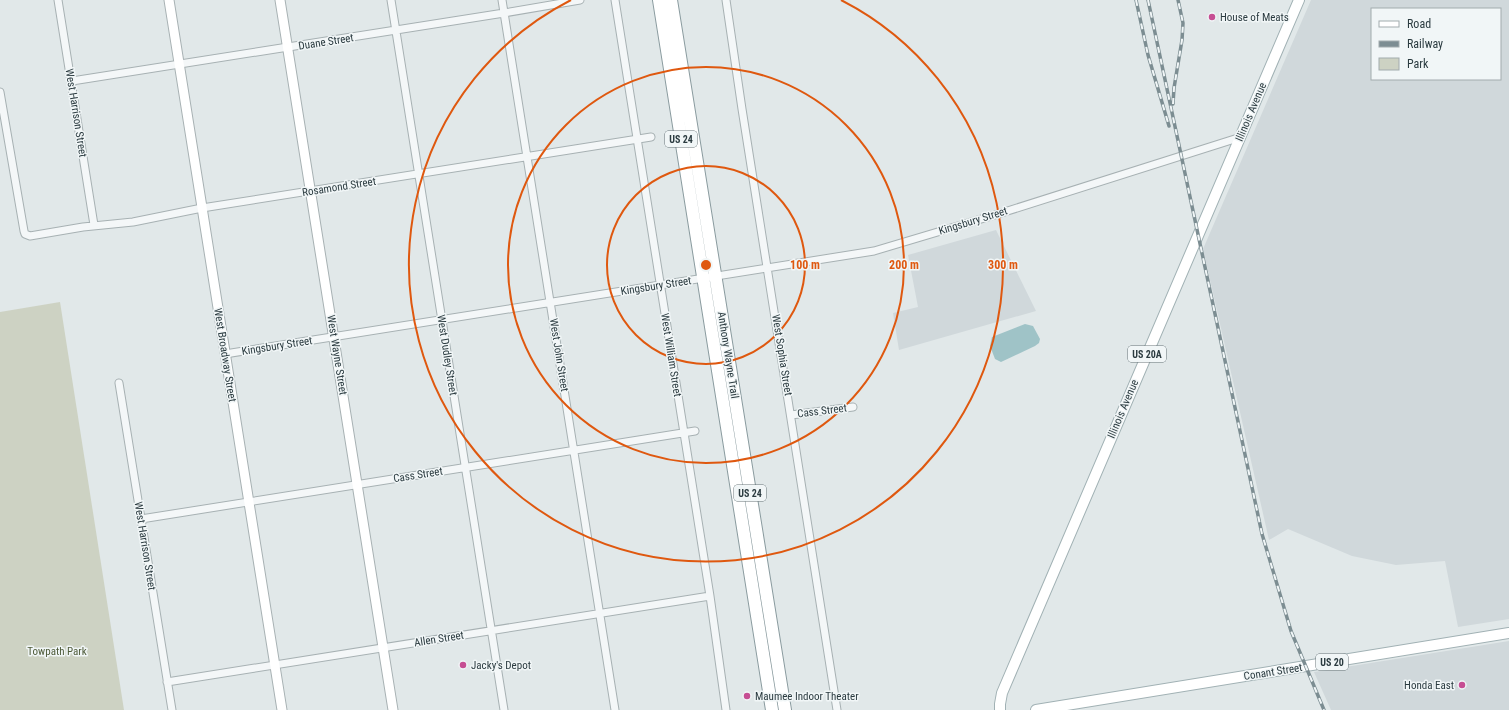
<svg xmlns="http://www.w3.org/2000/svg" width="1509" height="710" font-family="'Roboto Condensed',sans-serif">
<rect width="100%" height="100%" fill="#e1e8e9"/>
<path fill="#d0d8db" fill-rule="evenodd" d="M1311,0H1509V619L1458,627L1445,561L1396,565L1352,556L1288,529L1269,540L1203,249ZM1372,9H1500V79H1372Z
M996,230L1036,311L899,350L893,313L918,307L908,255Z
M1509,641V710H1331L1314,672Z"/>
<path fill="#cdd2c3" d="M60,302L124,710H0V312Z"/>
<path fill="#9fc3c7" d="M1025,324L1033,326L1040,339L1039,343L1035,346L1001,362L995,359L990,346L992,337Z"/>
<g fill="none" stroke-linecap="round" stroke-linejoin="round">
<g stroke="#a7b1b3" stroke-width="9">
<path id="street" d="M58,0L94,225
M391,0L504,710
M502,0L615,710
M615,0L710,596L726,710
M726,0L742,109L837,710
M72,81L504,13L580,0
M0,92L24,231L25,234L30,236L83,227L133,222L202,208L651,137
M225,354L874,251L998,214L1241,137
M119,383L172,710
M791,415L853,407
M141,519L695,431
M167,682L710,596"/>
</g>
<g stroke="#a7b1b3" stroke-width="11">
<path id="secondary" d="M169,0L282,710
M280,0L393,710"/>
</g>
<g stroke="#a1b1b4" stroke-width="12">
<path id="primary" d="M1000,710V704L1002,693L1299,0
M1036,710L1509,633"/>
</g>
<g stroke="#8a9b9f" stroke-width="14">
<path id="highway" d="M659,0L772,710
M671,0L785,710"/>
</g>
<use href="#street" stroke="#f4f7f8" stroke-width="7"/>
<use href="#secondary" stroke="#fff" stroke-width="9"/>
<use href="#primary" stroke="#fff" stroke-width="10"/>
<use href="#highway" stroke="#fff" stroke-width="12"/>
<g stroke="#7c8d92" stroke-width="3.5">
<path id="rail" d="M1136,0L1148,55L1169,126
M1148,0L1262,534L1291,631L1324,710
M1173,104L1174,88L1182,40L1183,23L1178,0"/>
</g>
<use href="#rail" stroke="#f1f6f7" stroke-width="2" stroke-dasharray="6" stroke-linecap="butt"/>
</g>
<g fill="none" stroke="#df580f" stroke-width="2">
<circle cx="706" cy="265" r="99"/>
<circle cx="706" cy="265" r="198"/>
<path d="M841 0A297 297 0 1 1 571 0"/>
</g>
<g fill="#c64e93" stroke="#f1f6f7" stroke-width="1.5">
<circle cx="1212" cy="17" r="4"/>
<circle cx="463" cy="665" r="4"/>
<circle cx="1462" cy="685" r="4"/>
<circle cx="747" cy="696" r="4"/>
</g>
<g text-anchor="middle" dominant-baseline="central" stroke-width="3" stroke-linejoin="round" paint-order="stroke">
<g fill="#f1f6f7" stroke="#667377" stroke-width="1">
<rect x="665" y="131" width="32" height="16" rx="3"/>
<rect x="1128" y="346" width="38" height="16" rx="3"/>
<rect x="734" y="485" width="32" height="16" rx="3"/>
<rect x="1316" y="654" width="32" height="16" rx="3"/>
</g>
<g font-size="10" font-weight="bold" fill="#2b3b40">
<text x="681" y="139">US 24</text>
<text x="1147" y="354">US 20A</text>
<text x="750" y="493">US 24</text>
<text x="1332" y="662">US 20</text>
</g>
<g font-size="11" fill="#2b3b40" stroke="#f1f6f7" text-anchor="start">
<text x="1220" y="17">House of Meats</text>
<text x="471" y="665">Jacky's Depot</text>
<text x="1454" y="685" text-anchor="end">Honda East</text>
<text x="755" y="696">Maumee Indoor Theater</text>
</g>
<g font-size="11" fill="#2b3b40" stroke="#f1f6f7">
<text transform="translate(326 42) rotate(-9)">Duane Street</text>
<text transform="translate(1251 112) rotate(-67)">Illinois Avenue</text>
<text transform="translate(76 113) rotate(81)">West Harrison Street</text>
<text transform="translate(339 187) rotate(-9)">Rosamond Street</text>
<text transform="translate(973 221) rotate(-17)">Kingsbury Street</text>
<text transform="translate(656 286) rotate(-9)">Kingsbury Street</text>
<text transform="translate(277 346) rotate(-9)">Kingsbury Street</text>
<text transform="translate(225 355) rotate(81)">West Broadway Street</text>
<text transform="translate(337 355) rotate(81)">West Wayne Street</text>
<text transform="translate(447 355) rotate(81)">West Dudley Street</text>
<text transform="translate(559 355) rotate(81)">West John Street</text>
<text transform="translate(671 355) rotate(81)">West William Street</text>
<text transform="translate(728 355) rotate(81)">Anthony Wayne Trail</text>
<text transform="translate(782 355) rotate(81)">West Sophia Street</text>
<text transform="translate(1123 409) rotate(-67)">Illinois Avenue</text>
<text transform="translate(822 411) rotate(-7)">Cass Street</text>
<text transform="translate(418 475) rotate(-9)">Cass Street</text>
<text transform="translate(145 546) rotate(81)">West Harrison Street</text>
<text transform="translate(439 639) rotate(-9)">Allen Street</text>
<text transform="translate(1273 672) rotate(-9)">Conant Street</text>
</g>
<g font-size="11" fill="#4e5b39" stroke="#f1f6f7">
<text x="57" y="651">Towpath Park</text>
</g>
</g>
<circle cx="706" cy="265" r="6" fill="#df580f" stroke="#f1f6f7" stroke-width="2"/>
<g font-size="12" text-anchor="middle" font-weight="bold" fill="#df580f" stroke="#f1f6f7" stroke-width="3" stroke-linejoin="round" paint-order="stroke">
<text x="805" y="269">100 m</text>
<text x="904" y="269">200 m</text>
<text x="1003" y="269">300 m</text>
</g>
<rect x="1371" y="8" width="130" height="72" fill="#f1f6f7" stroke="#a2abae"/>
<rect x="1379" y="21" width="20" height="6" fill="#ffffff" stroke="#a2abae"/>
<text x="1407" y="28" font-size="12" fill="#2b3b40">Road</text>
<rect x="1379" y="41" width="20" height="6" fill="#7c8d92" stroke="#a2abae"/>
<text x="1407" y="48" font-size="12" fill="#2b3b40">Railway</text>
<rect x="1379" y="58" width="20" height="12" fill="#cdd2c3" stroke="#a2abae"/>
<text x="1407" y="68" font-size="12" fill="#2b3b40">Park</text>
</svg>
